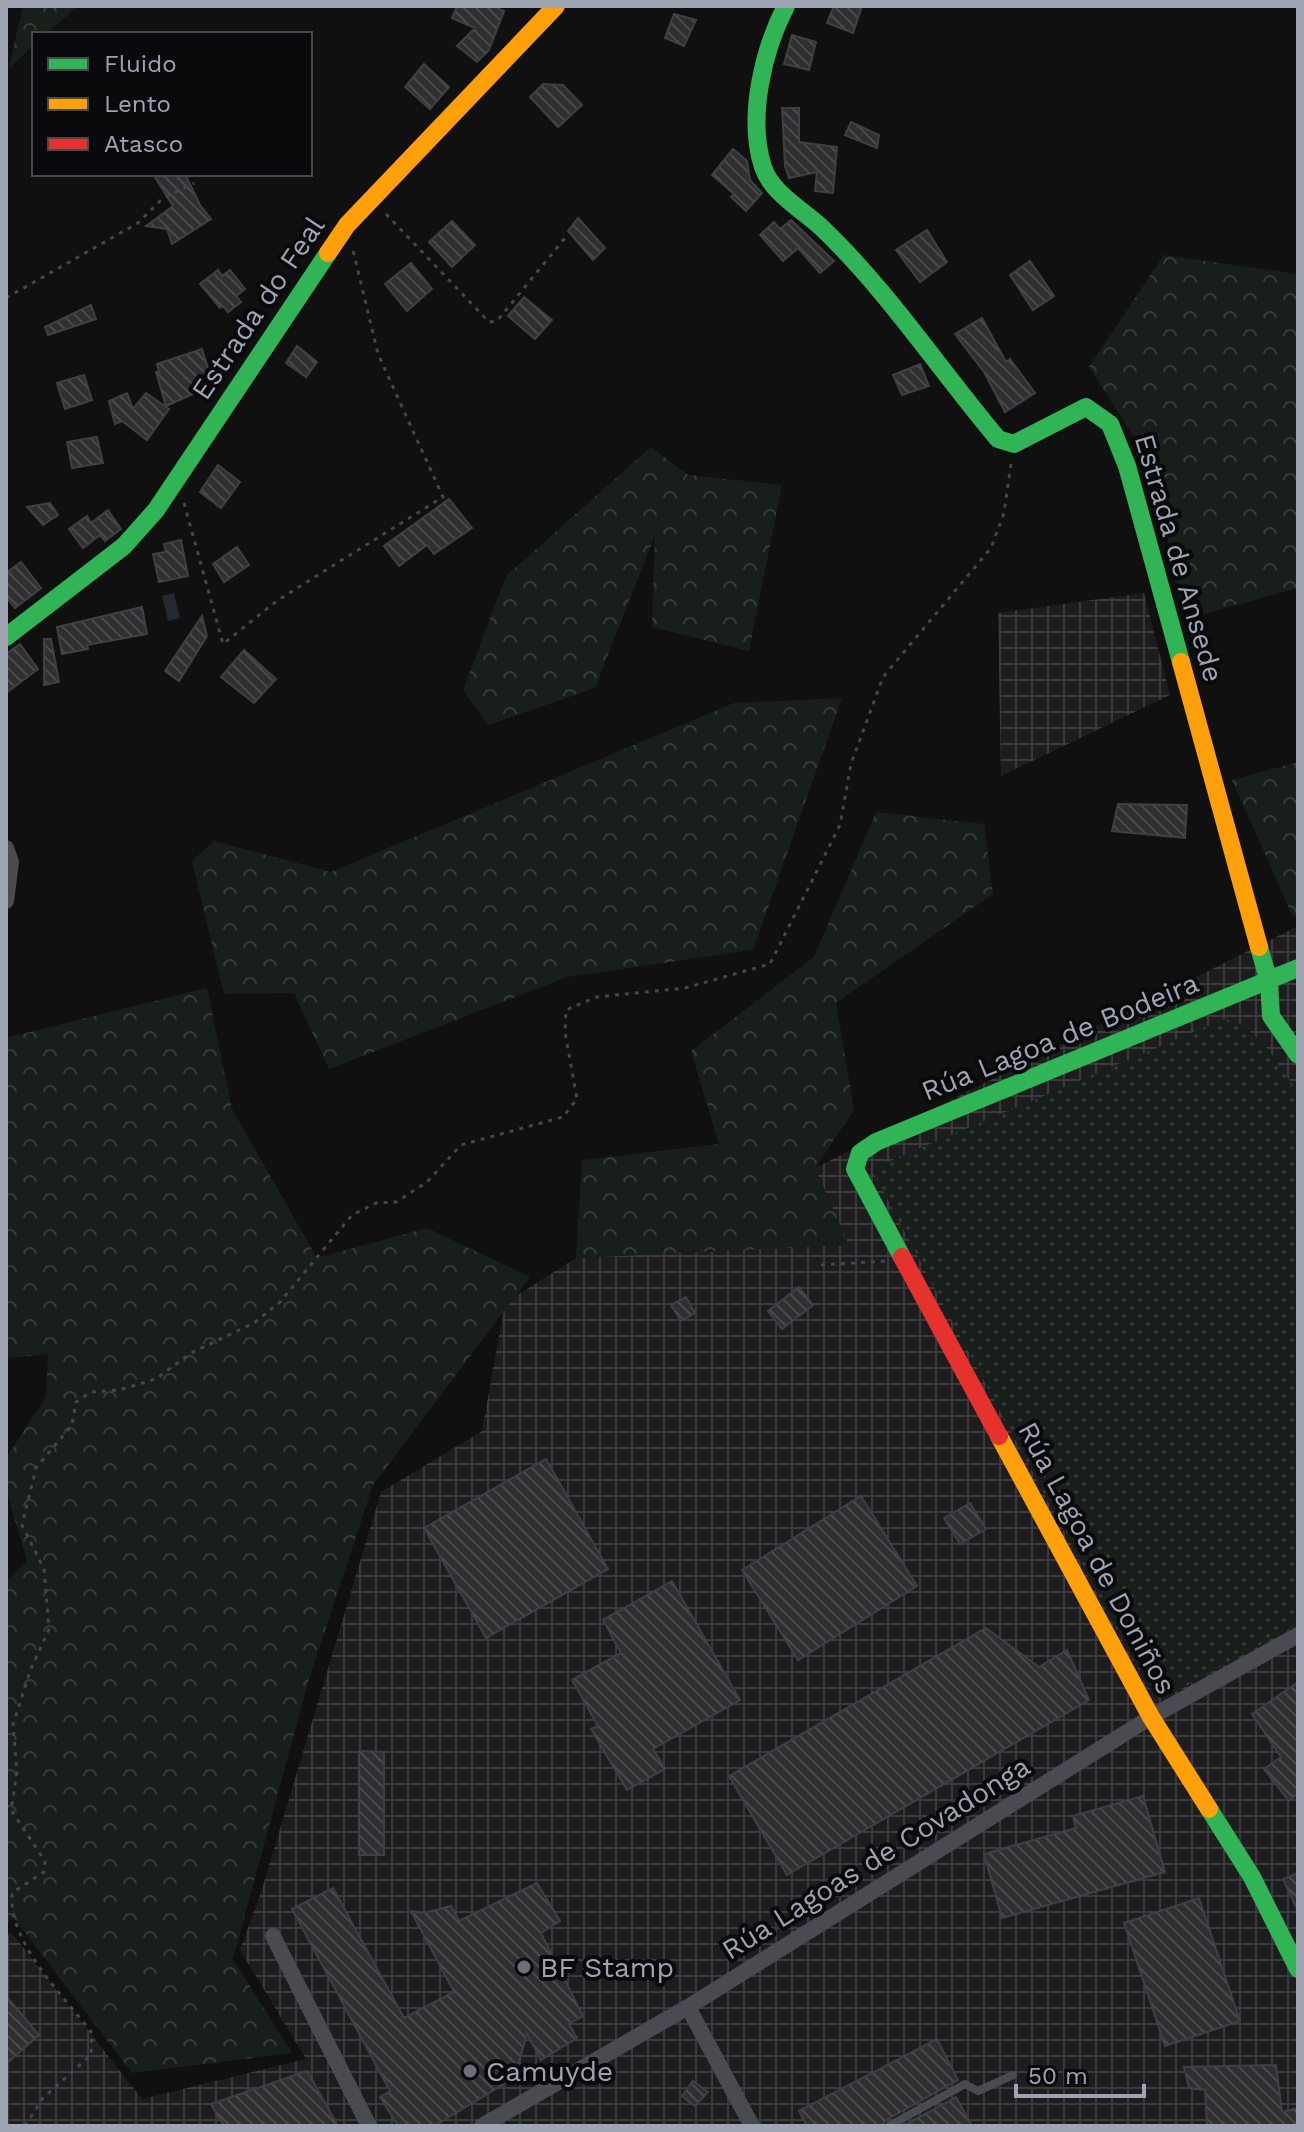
<svg xmlns="http://www.w3.org/2000/svg" width="1304" height="2132" font-family="'Work Sans',sans-serif">
<defs>
<pattern id="industrial-grid" width="8" height="8" patternUnits="userSpaceOnUse" patternTransform="scale(2)"><rect width="8" height="8" fill="#1d1d1f"/><path d="M0 4h8M4 0v8" fill="none" stroke="#3b3b3d"/></pattern>
<pattern id="grass-dots" width="8" height="8" patternUnits="userSpaceOnUse" patternTransform="scale(2)"><rect width="8" height="8" fill="#181f1a"/><path d="M2 2h.1M6 6h.1" fill="none" stroke="#363d39" stroke-width="1.8" stroke-linecap="round"/></pattern>
<pattern id="forest-crowns" width="20" height="18" patternUnits="userSpaceOnUse" patternTransform="scale(2)"><rect width="20" height="18" fill="#181f1a"/><path d="M2 6a3 3 0 1 1 6 0M12 15a3 3 0 1 1 6 0" fill="none" stroke="#363d39"/></pattern>
<pattern id="building-back-hatch" width="6" height="6" patternUnits="userSpaceOnUse" patternTransform="scale(2)"><rect width="6" height="6" fill="#2f2f31"/><path d="M-1 5l2 2M0 0l6 6M5-1l2 2" fill="none" stroke="#4a4a4c"/></pattern>
</defs>
<rect width="100%" height="100%" fill="#101010"/>
<path fill="url(#industrial-grid)" d="M1144,593L1170,695L1001,776L998,613Z
M1298,926V2126H6V1937L11,1932L142,2099L306,2059L240,1950L262,1889L381,1492L482,1431L505,1303L576,1258L848,1245L815,1168Z"/>
<path fill="url(#grass-dots)" d="M1224,1019C1258,1024 1278,1066 1298,1092V1624L1168,1696L1147,1687L875,1176L876,1167Z"/>
<path fill="url(#forest-crowns)" d="M23,6H78L46,34H34V45L9,68Z
M1164,255L1298,274V588L1185,619L1150,462L1089,367Z
M651,447L688,475L782,485L749,651L652,627L655,535L595,688L488,725L463,690L506,576Z
M842,698L753,950L567,977L329,1069L294,993L224,994L192,861L214,841L331,872L734,703Z
M1298,762V915L1293,917L1232,780Z
M876,812L984,824L993,894L836,1003L854,1110L815,1168L849,1245L576,1258L582,1160L719,1144L691,1051L814,957Z
M207,988L232,1109L317,1258L427,1228L530,1277L373,1485L309,1679L233,1959L292,2053L132,2073L14,1918L6,1924V1582L27,1561L6,1489V1458L46,1397L48,1354L9,1358L6,1362V1038Z"/>
<path fill="#232a32" d="M174,593L180,618L168,621L162,596Z"/>
<path fill="url(#building-back-hatch)" stroke="#3e4044" stroke-width="2" d="M457,6H492L504,11L489,50L477,62L457,46L475,28L452,18Z
M834,6H862L853,33L827,23Z
M674,14L696,20L684,46L665,38Z
M792,35L816,42L809,70L784,64Z
M424,64L449,87L430,109L405,87Z
M543,84L563,85L582,105L558,127L530,97Z
M782,108H799V142L837,147L833,193L815,191L817,172L789,178L785,166Z
M851,122L879,135L877,148L845,135Z
M733,149L747,161L750,180L762,193L746,211L731,197L734,194L712,175Z
M153,174H185L200,205L211,219L172,244L167,229L146,226L173,206Z
M578,218L605,248L593,260L568,231Z
M791,220L834,261L820,273L798,248L783,261L760,235L774,222L780,229Z
M452,221L475,245L452,267L429,242Z
M927,230L947,262L920,282L896,250Z
M1030,261L1054,296L1033,310L1010,275Z
M411,263L432,289L407,311L385,284Z
M218,270L222,276L230,270L245,289L236,296L241,302L228,312L223,306L220,308L200,284Z
M524,297L552,320L535,339L508,316Z
M91,305L96,319L48,335L45,327Z
M982,318L1006,362L1010,359L1035,393L1005,412L984,372L955,334Z
M297,346L317,362L306,377L286,363Z
M202,349L213,385L166,406L156,372H159L157,364Z
M920,364L929,386L902,395L893,375Z
M84,375L92,400L65,409L57,383Z
M127,393L133,409L146,393L169,409L147,440L122,421L115,424L109,401Z
M97,437L103,463L72,468L67,442Z
M218,465L240,482L221,508L200,492Z
M449,499L472,528L434,554L427,545L399,566L384,546Z
M50,503L58,515L43,525L27,507Z
M108,510L121,529L105,541L100,535L83,548L69,529L87,516L91,523Z
M181,540L188,576L159,582L153,554L166,552L164,544Z
M237,547L249,565L224,582L213,564Z
M21,562L41,588L15,608L6,597V573Z
M142,607L147,634L87,645L88,649L62,654L57,627Z
M202,616L207,636L179,681L165,671Z
M44,639H51L59,682L44,685Z
M20,644L38,669L6,693V654Z
M244,650L276,679L254,703L221,677Z
M1118,804L1187,805L1185,838L1112,831Z
M799,1287L813,1305L782,1329L768,1311Z
M686,1297L695,1313L681,1321L671,1305Z
M546,1459L608,1569L486,1638L424,1528Z
M861,1496L917,1586L798,1660L742,1570Z
M970,1503L986,1529L960,1544L944,1518Z
M672,1581L740,1700L653,1749L665,1769L627,1790L591,1729L598,1726L572,1680L621,1653L603,1620Z
M986,1628L1039,1667L1067,1650L1089,1700L787,1875L729,1776Z
M1298,1682V1793L1289,1801L1264,1769L1281,1757L1252,1714Z
M359,1751L384,1752V1855H359Z
M1143,1796L1165,1872L1002,1918L984,1854L1076,1828L1073,1816Z
M1298,1873V1911L1283,1879Z
M537,1883L560,1921L541,1933L583,2016L569,2024L577,2038L541,2060L527,2034L514,2078L434,2126H398L380,2097L390,2091L292,1909L333,1888L404,2018L454,1992L411,1911L424,1913L451,1906L459,1921Z
M1199,1898L1240,2021L1165,2046L1124,1923Z
M6,1996L39,2035L6,2064Z
M937,2039L958,2080L886,2120L882,2126H807L799,2111Z
M1276,2065L1282,2112L1298,2108V2126H1207L1205,2090L1189,2088L1184,2067Z
M307,2071L338,2126H224L211,2104Z
M693,2081L708,2092L695,2106L682,2096Z
M956,2097L972,2126H903Z"/>
<g fill="none" stroke-linecap="round" stroke-linejoin="round">
<path stroke="#45464b" stroke-width="3" stroke-dasharray="4 6" stroke-linecap="butt" d="M386,214L489,322L497,321L565,238
M6,298L138,223L163,198L194,183
M184,503L223,644L278,600L443,497L378,354L353,250
M821,1265L885,1261
M25,2126L43,2098L91,2055L92,2033C63,1995 8,1943 12,1893L44,1872L45,1861L11,1810L17,1772L13,1725L30,1671L49,1629L44,1569L22,1525L36,1468L72,1425L76,1402L91,1392L119,1390L156,1379L191,1353L254,1323L280,1302L352,1215L376,1203L396,1202L427,1182L461,1145L563,1117L577,1099L565,1032L566,1010L596,997L685,988L770,964L840,825L851,764L883,677L991,548L1004,513L1011,464"/>
<path stroke="#4a4b50" stroke-width="8" d="M889,2126L965,2084L978,2091L1013,2075"/>
<path stroke="#4a4b50" stroke-width="16" d="M6,848L11,862L6,901
M273,1936L369,2126
M688,2007L752,2126
M482,2126L688,2007L1151,1717L1298,1635"/>
<path stroke="#30b455" stroke-width="18" d="M786,6C763,50 747,118 763,167C772,194 802,209 822,228C888,291 939,369 998,439L1014,444L1086,407L1110,424L1127,466L1181,662
M6,637L124,546L156,510L328,253
M1259,947L1269,982L1271,1016L1298,1055
M902,1257L855,1169L860,1153L876,1142L1298,968
M1209,1809L1252,1877L1298,1969"/>
<path stroke="#ff9f0a" stroke-width="18" d="M328,253L347,225L556,6
M1181,662L1259,947
M999,1436L1151,1717L1209,1809"/>
<path stroke="#e5322d" stroke-width="18" d="M902,1257L999,1436"/>
</g>
<g fill="#6d707a" stroke="#0a0a0c" stroke-width="3">
<circle cx="524" cy="1967" r="8"/>
<circle cx="470" cy="2071" r="8"/>
</g>
<g text-anchor="middle" dominant-baseline="central" stroke-width="8" stroke-linejoin="round" paint-order="stroke">
<g font-size="28" fill="#9fa4b3" stroke="#0a0a0c">
<text transform="translate(258 308) rotate(-56)">Estrada do Feal</text>
<text transform="translate(1179 558) rotate(74)">Estrada de Ansede</text>
<text transform="translate(1060 1037) rotate(-22)">Rúa Lagoa de Bodeira</text>
<text transform="translate(1097 1558) rotate(62)">Rúa Lagoa de Doniños</text>
<text transform="translate(876 1858) rotate(-32)">Rúa Lagoas de Covadonga</text>
</g>
<g font-size="28" fill="#9fa4b3" stroke="#0a0a0c" text-anchor="start">
<text x="540" y="1967">BF Stamp</text>
<text x="486" y="2071">Camuyde</text>
</g>
</g>
<rect width="1304" height="2132" fill="none" stroke="#9fa4b3" stroke-width="16"/>
<rect x="32" y="32" width="280" height="144" fill="#0a0a0c" stroke="#46484f" stroke-width="2"/>
<rect x="48" y="58" width="40" height="12" fill="#30b455" stroke="#46484f" stroke-width="2"/>
<text x="104" y="72" font-size="24" fill="#9fa4b3">Fluido</text>
<rect x="48" y="98" width="40" height="12" fill="#ff9f0a" stroke="#46484f" stroke-width="2"/>
<text x="104" y="112" font-size="24" fill="#9fa4b3">Lento</text>
<rect x="48" y="138" width="40" height="12" fill="#e5322d" stroke="#46484f" stroke-width="2"/>
<text x="104" y="152" font-size="24" fill="#9fa4b3">Atasco</text>
<path d="M1016 2084v12h128v-12" fill="none" stroke="#9fa4b3" stroke-width="4"/>
<text x="1028" y="2084" font-size="24" fill="#9fa4b3" stroke="#0a0a0c" stroke-width="6" paint-order="stroke">50 m</text>
</svg>
